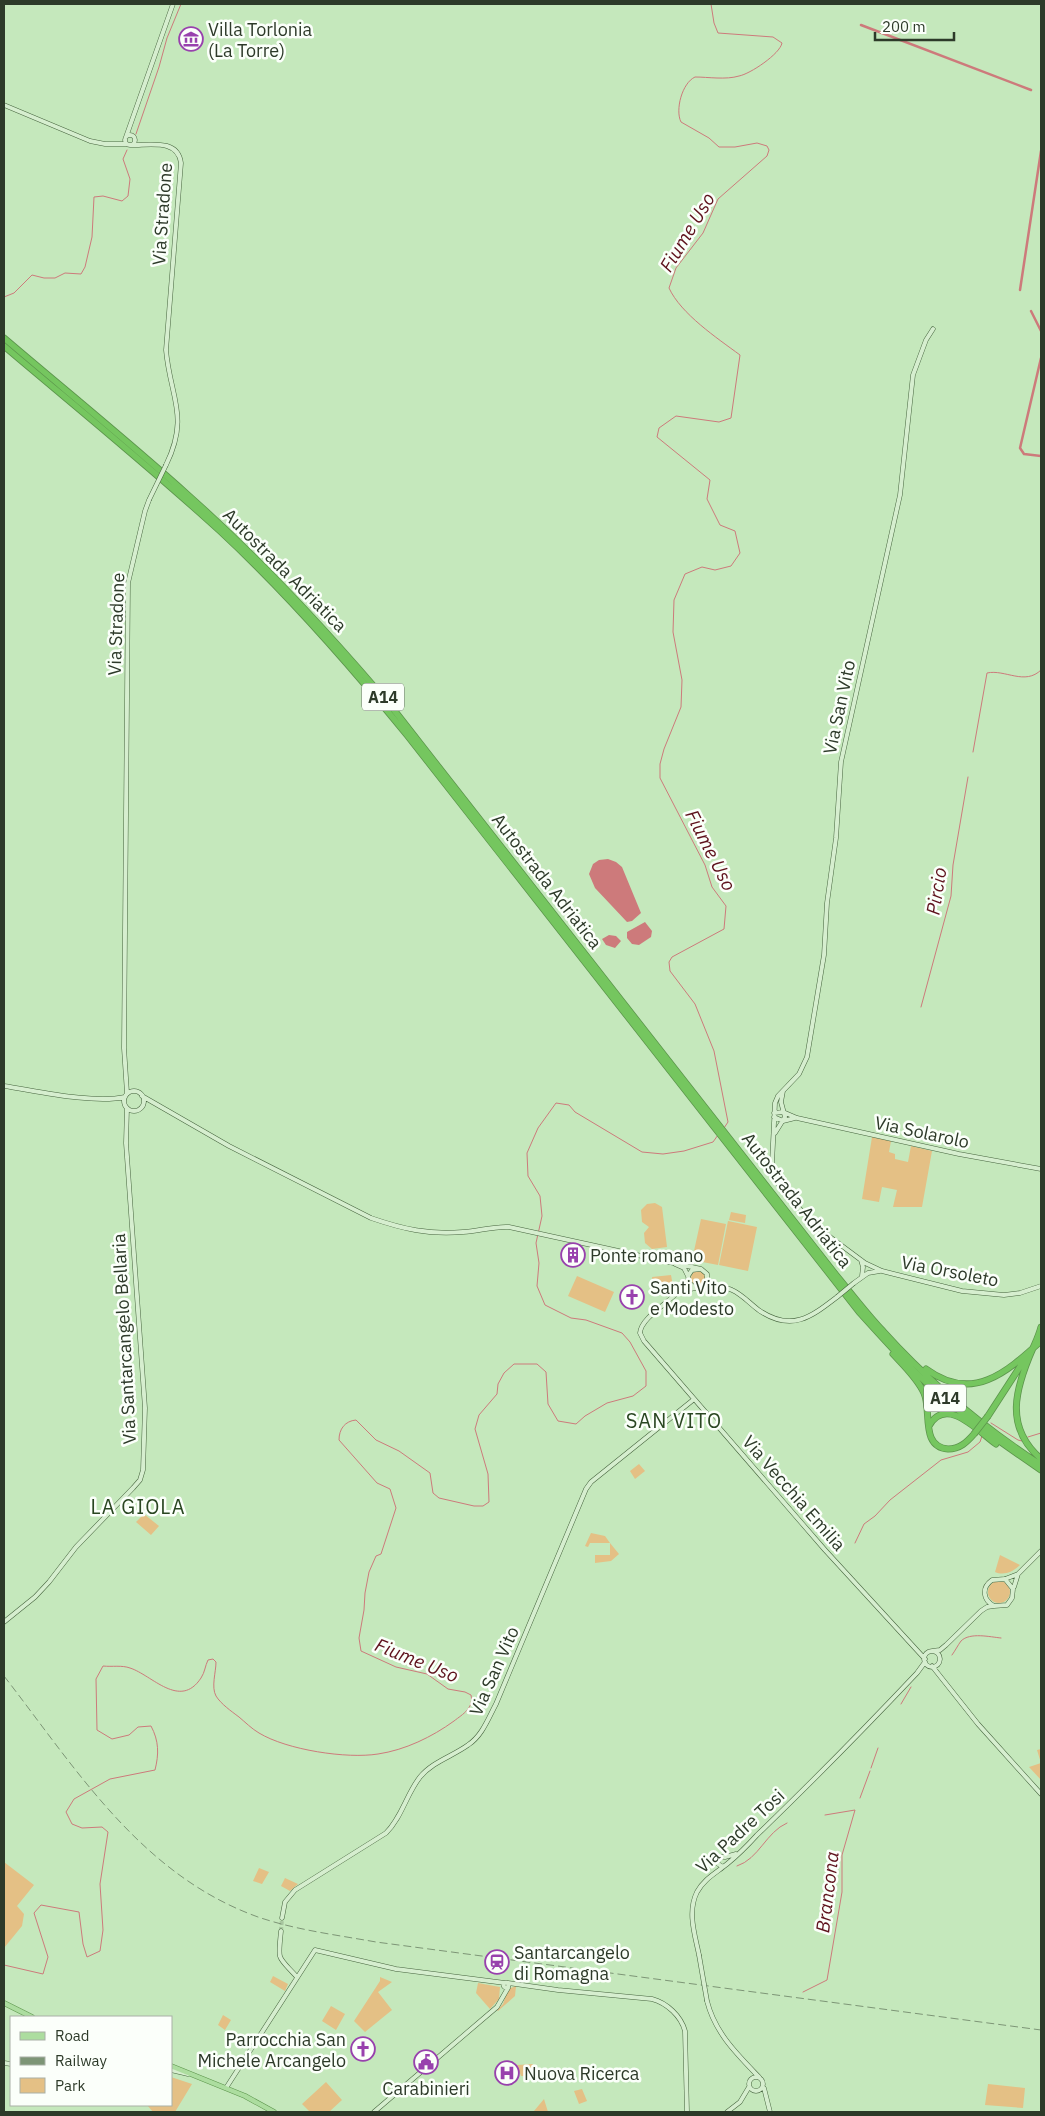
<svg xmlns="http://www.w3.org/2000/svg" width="1045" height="2116" font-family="'IBM Plex Sans',sans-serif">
<rect width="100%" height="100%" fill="#c5e8bc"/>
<path fill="#e4c085" d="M872,1137L891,1141L889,1152L895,1154V1159L908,1162L911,1146L932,1151L922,1207H893L897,1190L882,1187L879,1202L862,1199Z
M655,1203L662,1207L667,1247L652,1249L645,1243L644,1233L649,1227L642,1222L641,1210L647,1204Z
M731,1212L746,1215L745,1223L729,1220Z
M701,1219L726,1224L718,1265L692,1260Z
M728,1221L757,1227L748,1271L719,1265Z
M691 1278a7 7 0 1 1 14 0a7 7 0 1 1-14 0Z
M671,1275L673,1286L654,1288L652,1277Z
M577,1276L614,1292L605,1312L568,1296Z
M639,1464L645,1471L635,1479L630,1471Z
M144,1514L159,1526L151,1535L136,1522Z
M591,1533L605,1536L610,1543H590L588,1547L585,1546Z
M610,1543L619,1554L611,1561L595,1563V1555H610Z
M1000,1555L1020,1565C1013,1572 1004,1576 995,1572Z
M988 1592a11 11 0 1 1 22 0a11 11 0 1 1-22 0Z
M1041,1749V1780L1029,1767L1041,1763L1037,1750Z
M4,1862L34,1885L17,1906L24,1914L22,1926L4,1948Z
M259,1868L269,1872L262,1884L253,1881Z
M285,1878L298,1884L290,1891L281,1886Z
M273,1976L288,1984L285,1991L270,1982Z
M380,1977L392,1982L378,1992L392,2010L365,2032L354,2021L380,1981Z
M478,1983L500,1987L499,1999L490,2009L476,1993Z
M516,1986L515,1996L498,2011L497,2010L503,2004L508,1989Z
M331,2006L345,2014L336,2030L322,2021Z
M223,2015L231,2020L225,2030L218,2025Z
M533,2064L532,2067L536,2079L529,2076H521L517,2065Z
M171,2077L192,2084L175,2112H153L147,2105H171Z
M326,2082L342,2100L329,2112H310L302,2104Z
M988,2084L1025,2088L1023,2108L985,2105Z
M582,2089L587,2101L579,2104L574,2091Z
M544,2099L548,2112H529L534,2111Z"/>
<path fill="#cd7a7b" d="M608,859L616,862L622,867L641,913L632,921L627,922L595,888L589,874L593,864L599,860Z
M645,922L652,931L651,937L639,945L632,944L627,938V932Z
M609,935L616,936L621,941L615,948L606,945L602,939Z"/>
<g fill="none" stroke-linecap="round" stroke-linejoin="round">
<path stroke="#cd7a7b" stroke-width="1" d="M711,4L714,23L718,33L773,37L782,43C780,54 750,74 739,76C726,80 708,77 695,77C682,83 675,110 681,122L709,138L719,147H735L757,143L767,146L769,150L767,156L718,199L703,233L676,268L669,288C681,314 717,338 740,355L731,418L719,422L676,416L659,428L657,437L710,480L707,499L720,525L735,531L740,553L731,566L715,570L702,567L685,574L674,600L673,632L682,680L681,707L664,749L660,764V778L705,865L712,887L726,906L724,929L672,957L669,962L670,971L695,1004L714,1051L728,1122L724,1128
M136,134L159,67L167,38L181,4
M4,297L14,293L32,275L44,278H55L65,273L81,274L85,267L92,237L94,197L103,196L122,201L128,196L130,179L123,159L127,150
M973,752L987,673C1005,669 1025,686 1041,670
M921,1007L951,896L953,865L968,777
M991,1423L1018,1440L1022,1441
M1028,1437L1041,1433
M855,1543L864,1524L875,1516L890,1500L941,1460L968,1452L980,1442L982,1436
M952,1655C955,1651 958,1645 961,1641C970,1632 990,1637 1001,1638
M901,1704L911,1687
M871,1768L878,1748
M860,1798L870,1771
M737,1866C759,1859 766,1832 787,1823
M4,1965L43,1974L48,1957L34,1913L41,1905L79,1912L83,1944L87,1957L100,1951L103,1930L100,1884L108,1832L102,1827L82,1828L72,1824L66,1812L74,1799L110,1779L155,1770C159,1754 159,1741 151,1726L138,1727L129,1735L112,1739L97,1730L96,1679L103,1666C112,1667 122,1665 130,1668C152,1675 180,1710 201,1678C205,1672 205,1666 208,1660L213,1659L216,1662C216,1672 211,1687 216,1696C221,1704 231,1711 239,1717C245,1722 252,1729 259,1733C287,1750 347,1759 378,1754C405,1750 432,1737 454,1721C463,1714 474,1708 471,1695L465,1692L448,1689L427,1674L396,1667L361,1651L359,1638L364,1610L365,1593L369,1572L376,1556L381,1554L396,1508L390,1489L377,1483L339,1440C339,1429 345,1421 356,1420L376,1440L399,1451L430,1473L433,1493L439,1498L474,1506H483L489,1502L488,1474L475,1429L479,1415L497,1394L498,1384L504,1373L514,1364H537L546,1372L548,1404L558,1421L576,1424L585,1416L607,1403L633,1396L646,1386V1371L630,1342L622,1333L586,1320L571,1318L545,1305L537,1286L539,1263L536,1243L542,1216L540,1196L528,1176L527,1153L538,1128L556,1103L569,1105L575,1112L642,1152L663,1154L684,1151L713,1142L718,1135
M803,1992L827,1980L842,1892V1855L855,1810L825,1815"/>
<path stroke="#cd7a7b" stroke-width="2.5" d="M861,25L1031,90
M1020,290L1041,151
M1031,311L1041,331
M1041,358L1020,448L1024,454L1041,456"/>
<path stroke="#a7c59f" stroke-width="4" stroke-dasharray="4 2" stroke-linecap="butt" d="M281,1931L282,1918"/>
<g stroke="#46643e" stroke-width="5">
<path id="secondary" d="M4,105L90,141L105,144H127
M125 140a5 5 0 1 1 10 0a5 5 0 1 1-10 0Z
M126,137L173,4
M132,145C151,145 178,139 181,163L166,350C170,397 190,416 166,465
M933,329L926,340L913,375L900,495L841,762L836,838L827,903L824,955L807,1057L799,1074L778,1096L775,1103L772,1163L778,1184L814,1225L865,1263L882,1271L962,1291L1004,1295L1020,1293L1041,1286
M4,1086C37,1091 93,1104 125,1097
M124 1101a10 10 0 1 1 20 0a10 10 0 1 1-20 0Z
M127,1093L124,1048L128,583L145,511L149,500
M142,1096L229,1146L371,1218C403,1229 429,1235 463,1232C479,1231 494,1226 509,1227L701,1269
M774,1113L783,1112L797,1118L959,1154L1041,1169
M774,1117L783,1121L795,1118
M775,1133L785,1117L781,1102L783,1091
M861,1260L863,1267L862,1276
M675,1264L684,1268L688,1276
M688,1280C679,1298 641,1315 640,1333L644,1341L825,1550L925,1659
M854,1283L868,1273L880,1271
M701,1287C712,1289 722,1285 732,1290C743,1295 750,1304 760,1311C792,1332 811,1317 837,1297
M681,1292C690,1287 700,1290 707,1283V1274L701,1269L692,1270L688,1276L689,1283L694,1287
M1005,1579L1013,1589L1012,1598L1007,1605L994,1606C983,1600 981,1588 992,1580L1005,1579L1018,1574
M1014,1587L1018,1574L1041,1551
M4,1622L35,1597L49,1582L76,1547L133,1488L140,1480L143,1470L145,1408L126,1143L127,1108
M932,1651L940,1650L946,1645L981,1611L987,1607L994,1606
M924 1659a8 8 0 1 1 16 0a8 8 0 1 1-16 0Z
M932,1666L978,1724L1041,1794
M711,1856L725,1857L736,1854
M711,1856L715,1862L723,1867
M282,1918L285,1902L295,1890L386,1833C402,1817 406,1795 420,1777C432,1762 453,1756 468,1745C482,1736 488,1719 496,1704L586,1489L591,1482L693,1400
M281,1931C278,1962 277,1955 297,1977
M699,1955C695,1935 687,1912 697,1892C704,1879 716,1873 727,1864C738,1855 748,1845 757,1835C812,1782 865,1728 917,1673L925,1662
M503.5 1985a2.5 2.5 0 1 1 5 0a2.5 2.5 0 1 1-5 0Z
M508,1983L558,1990L652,1999C667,2003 681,2016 685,2031L687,2112
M707,2001C715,2033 737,2054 759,2077
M4,2063L11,2064
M171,2070L188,2074
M749 2084a7 7 0 1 1 14 0a7 7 0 1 1-14 0Z
M226,2088L315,1950L396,1969L505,1983
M764,2088L770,2112
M374,2112L497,2007L508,1988
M727,2112L740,2102L749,2087"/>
</g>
<g stroke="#5c954c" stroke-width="5.5">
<path id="primary" d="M4,2003L32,2017
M171,2066L245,2096L274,2112"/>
</g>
<g stroke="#5c954c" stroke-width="7">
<path id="highway" d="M4,338C65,390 128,441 188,495C262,561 330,634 394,710L836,1275C851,1293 866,1313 883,1331C929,1382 983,1427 1041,1465
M4,346C76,407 150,467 220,531C288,594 349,664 407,735L860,1313C878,1333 896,1353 915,1372C953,1409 997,1440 1041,1470
M1041,1327C1039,1335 1036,1341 1033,1348C1015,1389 1004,1427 1041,1459
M893,1354C904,1366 917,1378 924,1393C932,1411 920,1447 948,1449C960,1449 967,1442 974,1434
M926,1369C972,1403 1006,1373 1041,1341
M988,1416L1025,1359
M929,1426C946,1395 978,1431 996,1444"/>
</g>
<use href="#secondary" stroke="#d6eecf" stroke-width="4"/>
<use href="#primary" stroke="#acdd9f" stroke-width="4.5"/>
<use href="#highway" stroke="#75c65f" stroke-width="5.5"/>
<path stroke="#7d9576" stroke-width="1" stroke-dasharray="8 4" stroke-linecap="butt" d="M4,1676C77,1770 141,1875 258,1917C296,1930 337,1935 376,1942L1041,2030"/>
<g stroke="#46643e" stroke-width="5" stroke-linecap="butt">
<path id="secondary-bridge" d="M149,500L166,465
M837,1297L854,1283
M699,1955L707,2001"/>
</g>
<g stroke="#5c954c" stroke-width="7" stroke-linecap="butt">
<path id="highway-bridge" d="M974,1434L988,1416"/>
</g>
<use href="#secondary-bridge" stroke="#d6eecf" stroke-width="4"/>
<use href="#highway-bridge" stroke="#75c65f" stroke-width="5.5"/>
</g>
<defs>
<g id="museum-ring" transform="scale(1.25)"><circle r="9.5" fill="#fbfffa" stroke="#9841ad" stroke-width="1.5"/><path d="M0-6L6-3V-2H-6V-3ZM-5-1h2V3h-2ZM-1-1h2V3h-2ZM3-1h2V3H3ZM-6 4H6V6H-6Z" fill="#9841ad"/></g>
<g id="building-ring" transform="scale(1.25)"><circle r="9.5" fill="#fbfffa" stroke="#9841ad" stroke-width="1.5"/><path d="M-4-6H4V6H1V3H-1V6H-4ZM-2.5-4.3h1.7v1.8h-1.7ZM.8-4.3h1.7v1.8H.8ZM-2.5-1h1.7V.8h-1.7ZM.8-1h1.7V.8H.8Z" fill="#9841ad"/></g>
<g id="church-ring" transform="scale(1.25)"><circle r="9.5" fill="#fbfffa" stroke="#9841ad" stroke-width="1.5"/><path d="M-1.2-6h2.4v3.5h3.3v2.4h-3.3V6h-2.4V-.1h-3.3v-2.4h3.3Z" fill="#9841ad"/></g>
<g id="station-ring" transform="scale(1.25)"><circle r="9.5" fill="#fbfffa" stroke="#9841ad" stroke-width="1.5"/><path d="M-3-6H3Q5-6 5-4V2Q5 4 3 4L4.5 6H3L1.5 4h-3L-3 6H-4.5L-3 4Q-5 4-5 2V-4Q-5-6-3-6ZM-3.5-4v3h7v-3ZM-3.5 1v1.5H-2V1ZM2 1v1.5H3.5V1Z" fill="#9841ad"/></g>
<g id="civic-ring" transform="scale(1.25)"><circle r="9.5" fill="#fbfffa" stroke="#9841ad" stroke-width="1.5"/><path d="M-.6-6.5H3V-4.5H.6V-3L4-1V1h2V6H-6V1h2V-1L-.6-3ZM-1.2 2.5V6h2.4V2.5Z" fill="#9841ad"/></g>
<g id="hospital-ring" transform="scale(1.25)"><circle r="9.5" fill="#fbfffa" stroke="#9841ad" stroke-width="1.5"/><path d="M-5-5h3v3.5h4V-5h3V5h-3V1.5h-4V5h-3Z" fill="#9841ad"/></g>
</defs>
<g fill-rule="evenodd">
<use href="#museum-ring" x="191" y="39"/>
<use href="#building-ring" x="573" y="1255"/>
<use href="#church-ring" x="632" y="1297"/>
<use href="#station-ring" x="497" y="1962"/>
<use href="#church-ring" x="363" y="2049"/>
<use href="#civic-ring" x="426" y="2062"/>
<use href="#hospital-ring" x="507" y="2073"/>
</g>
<g text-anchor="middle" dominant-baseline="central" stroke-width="5" stroke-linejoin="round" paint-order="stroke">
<g fill="#fbfffa" stroke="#6b7568" stroke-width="1">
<rect x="362" y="683.5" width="42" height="27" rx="4"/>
<rect x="924" y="1384.5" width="42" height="27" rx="4"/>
</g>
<g font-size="16" font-weight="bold" fill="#2d3a29">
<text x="383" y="697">A14</text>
<text x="945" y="1398">A14</text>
</g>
<g font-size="18" fill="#2d3a29" stroke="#fbfffa" text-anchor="start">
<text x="208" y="29">Villa Torlonia<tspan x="208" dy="21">(La Torre)</tspan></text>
<text x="590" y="1255">Ponte romano</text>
<text x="650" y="1287">Santi Vito<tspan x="650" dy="21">e Modesto</tspan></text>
<text x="514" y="1952">Santarcangelo<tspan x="514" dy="21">di Romagna</tspan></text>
<text x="346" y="2039" text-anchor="end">Parrocchia San<tspan x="346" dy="21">Michele Arcangelo</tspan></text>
<text x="524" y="2073">Nuova Ricerca</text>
<text x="426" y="2088" text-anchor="middle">Carabinieri</text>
</g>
<g font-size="18" fill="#2d3a29" stroke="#fbfffa">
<text transform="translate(162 214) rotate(-86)">Via Stradone</text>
<text transform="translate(285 570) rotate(45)">Autostrada Adriatica</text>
<text transform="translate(116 624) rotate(-88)">Via Stradone</text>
<text transform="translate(839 707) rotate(-78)">Via San Vito</text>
<text transform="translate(547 881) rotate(52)">Autostrada Adriatica</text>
<text transform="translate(922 1132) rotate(12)">Via Solarolo</text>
<text transform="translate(797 1200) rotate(52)">Autostrada Adriatica</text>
<text transform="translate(950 1271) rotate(11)">Via Orsoleto</text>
<text transform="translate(124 1339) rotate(-93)">Via Santarcangelo Bellaria</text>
<text transform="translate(794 1493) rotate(49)">Via Vecchia Emilia</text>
<text transform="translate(494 1671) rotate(-66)">Via San Vito</text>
<text transform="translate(740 1831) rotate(-43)">Via Padre Tosi</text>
</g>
<g font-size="19" font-style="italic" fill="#5e121c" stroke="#fbfffa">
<text transform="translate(687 232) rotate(-59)">Fiume Uso</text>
<text transform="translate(711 850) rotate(63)">Fiume Uso</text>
<text transform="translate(936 891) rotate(-81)">Pircio</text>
<text transform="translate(417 1660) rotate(22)">Fiume Uso</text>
<text transform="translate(827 1892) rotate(-83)">Brancona</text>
</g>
<g font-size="20" letter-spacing="1" fill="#294621" stroke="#fbfffa">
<text x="674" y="1420">SAN VITO</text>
<text x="138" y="1506">LA GIOLA</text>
</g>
</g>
<rect width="1045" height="2116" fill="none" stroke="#2d3a29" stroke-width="10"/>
<rect x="10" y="2016" width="162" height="90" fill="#fbfffa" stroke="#a9b0a6"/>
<rect x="20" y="2032" width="25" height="8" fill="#acdd9f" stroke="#a9b0a6"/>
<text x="55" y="2041" font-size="15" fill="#2d3a29">Road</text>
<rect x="20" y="2057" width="25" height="8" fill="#7d9576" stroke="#a9b0a6"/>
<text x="55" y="2066" font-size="15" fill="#2d3a29">Railway</text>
<rect x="20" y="2078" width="25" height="15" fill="#e4c085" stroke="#a9b0a6"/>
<text x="55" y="2091" font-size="15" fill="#2d3a29">Park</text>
<path d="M875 32v8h79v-8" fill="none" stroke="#2d3a29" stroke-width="2.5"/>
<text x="882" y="32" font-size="15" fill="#2d3a29" stroke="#fbfffa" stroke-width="4" paint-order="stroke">200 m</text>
</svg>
